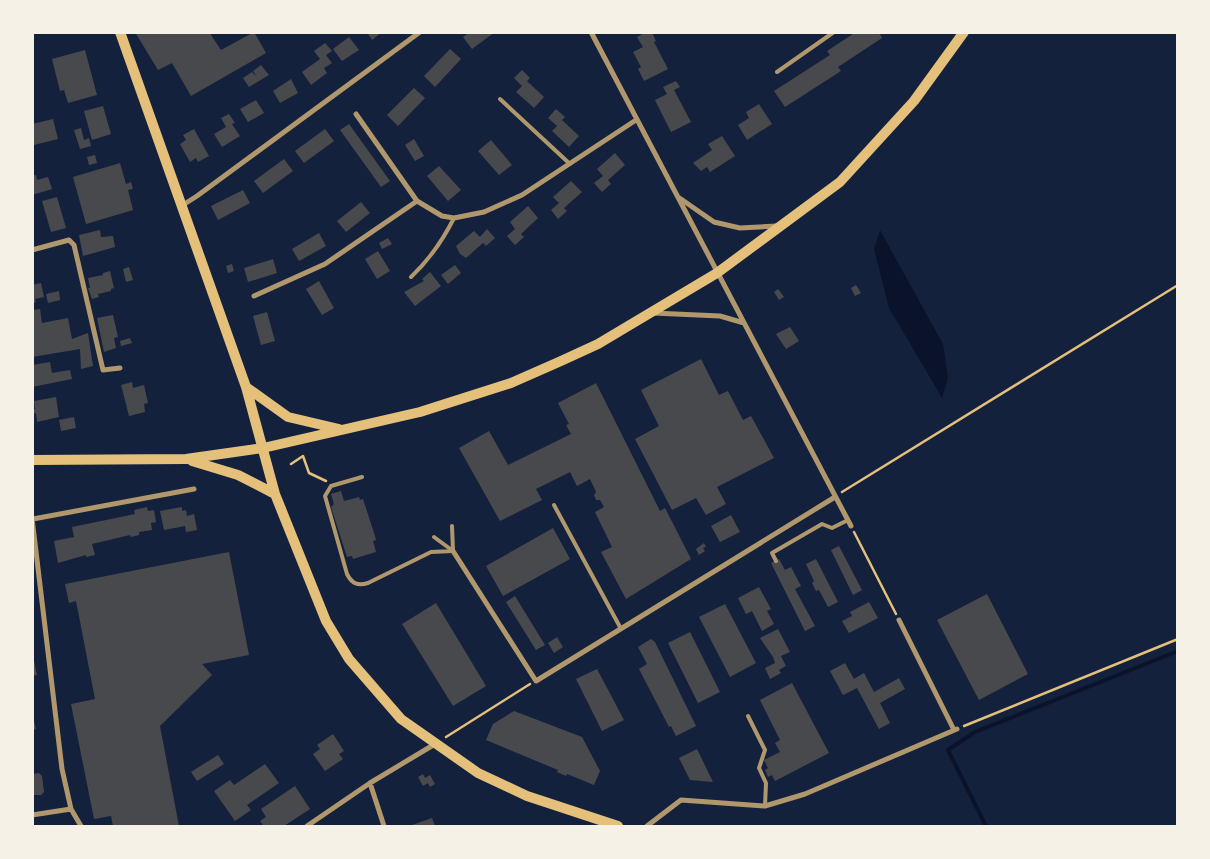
<svg xmlns="http://www.w3.org/2000/svg" width="1210" height="859" font-family="Manrope,sans-serif">
<rect width="100%" height="100%" fill="#14213d"/>
<path fill="#0b132b" d="M880,230L943,344L948,378L942,398L889,308L874,249Z"/>
<g fill="none" stroke-linecap="round" stroke-linejoin="round">
<path stroke="#0b132b" stroke-width="4" d="M986,826L948,750L975,732L1178,651"/>
</g>
<path fill="#48494c" d="M135,32H213L211,35L221,50L254,32L266,53L191,96L172,63L158,70Z
M367,32H382L372,40Z
M470,32H495L472,49L463,37Z
M646,32H652L656,41L654,42L668,69L644,81L638,69L641,67L633,52L643,47L637,37Z
M856,32H879L882,38L838,67L841,71L785,107L774,91L830,55L827,51Z
M349,37L359,50L342,61L333,49Z
M325,43L332,51L326,55L332,63L324,68L327,73L311,85L302,72L320,59L314,51Z
M450,49L461,59L435,87L424,76Z
M85,50L97,95L68,103L64,90L60,91L52,59Z
M261,65L269,75L249,87L243,78L252,72L257,77L253,71Z
M522,70L530,78L527,81L544,97L534,108L516,92L522,86L514,78Z
M291,79L298,93L280,103L273,91Z
M676,81L680,87L674,90L691,122L671,132L655,100L667,94L663,87Z
M414,88L425,98L398,126L387,115Z
M256,100L264,113L248,122L240,109Z
M759,104L772,124L747,140L738,125L749,118L746,112Z
M103,106L111,134L92,140L84,111Z
M556,109L565,117L562,120L579,136L569,147L552,131L557,126L548,118Z
M229,114L235,123L232,124L240,136L222,147L214,134L226,127L221,118Z
M53,119L58,139L34,145L32,124Z
M349,124L390,181L381,187L340,130Z
M81,128L84,140L89,138L91,146L80,149L74,130Z
M194,129L209,156L198,162L196,158L190,162L180,144L186,140L183,135Z
M325,129L334,141L304,163L295,151Z
M722,136L735,156L710,172L707,167L701,171L693,163L712,150L708,144Z
M414,139L424,156L415,161L405,145Z
M491,140L512,165L499,175L478,151Z
M615,153L625,165L608,180L611,184L602,192L594,183L603,176L597,169Z
M95,155L97,163L89,165L87,157Z
M284,159L293,171L263,193L254,181Z
M120,163L126,184L131,182L133,189L128,190L133,210L86,224L73,177Z
M439,166L461,190L448,201L427,176Z
M36,175L37,180L48,177L52,189L32,195V176Z
M571,181L582,192L564,208L567,211L558,219L551,210L559,203L553,197Z
M243,190L250,203L218,220L211,206Z
M57,197L66,228L51,232L42,201Z
M361,202L370,213L346,232L337,221Z
M528,206L538,218L521,234L524,237L515,245L507,236L515,229L510,222Z
M487,229L495,238L486,246L483,243L466,258L460,254L456,246L474,231L480,237Z
M100,230L101,237L113,236L115,247L83,256L79,235Z
M319,233L326,246L299,261L292,249Z
M388,238L392,244L382,249L379,243Z
M378,251L390,271L377,279L365,259Z
M273,259L277,273L248,282L244,268Z
M232,264L234,271L228,273L226,266Z
M455,265L461,273L448,284L441,275Z
M129,267L133,280L126,282L123,269Z
M110,271L114,288L111,289V291L98,294L99,297L92,299L88,288H90L88,278L103,275V273Z
M430,272L441,286L415,306L404,292L424,281L422,279Z
M319,281L334,308L322,315L306,289Z
M41,283L44,297L35,299L36,302L32,303V285Z
M856,285L861,293L855,296L851,288Z
M778,289L784,297L779,300L774,292Z
M59,291L60,300L48,303L46,294Z
M40,309L42,323L68,318L72,339L88,333L93,366L81,369L80,349L32,357V310Z
M267,312L275,341L261,345L253,316Z
M113,315L118,337L114,338L116,348L104,352L97,318Z
M790,327L799,341L786,349L776,334Z
M130,338L132,343L121,346L120,341Z
M701,359L719,395L728,391L743,420L751,416L774,458L717,487L726,504L706,515L696,498L672,510L635,439L659,426L641,390Z
M50,362L52,373L70,370L72,379L32,387V365Z
M132,382L133,388L144,385L148,403L144,404L145,412L129,416L121,385Z
M596,383L660,511L665,508L691,559L626,599L601,552L612,547L595,512L604,507L600,500H596L594,495L596,492L590,479L577,486L570,472L536,489L542,500L500,521L459,448L489,431L508,465L571,434L566,425L569,424L558,403Z
M56,397L59,417L37,422L36,413L33,414L32,411L35,409L34,401Z
M74,417L76,428L61,431L59,420Z
M341,491L344,501L359,497L360,500L363,499L375,536L376,540L373,541L376,552L353,559L352,556L347,557L331,507L334,504L331,494Z
M147,507L148,511L154,510L156,522L151,523L152,530L139,532V535L131,537L130,535L92,544L95,555L86,557V555L58,563L54,541L74,537L72,527L135,514L134,510Z
M182,507V511L186,510L187,516L194,514L197,530L186,532L185,526L164,530L160,511Z
M731,515L740,532L720,542L711,526Z
M553,528L570,559L503,596L486,566Z
M704,543L706,547L703,548L705,551L699,555L696,549Z
M839,546L862,590L853,595L831,550Z
M229,552L249,655L202,664L212,675L160,726L179,826H113L111,816L94,819L71,704L95,699L76,601L69,603L65,584Z
M779,559L785,570L791,567L801,586L795,589L815,626L805,631L771,563Z
M816,559L838,602L828,607L819,590L816,591L812,583L814,581L806,564Z
M759,587L771,609L767,611L774,624L762,631L752,611L746,614L738,598Z
M987,594L1028,674L979,700L937,620Z
M515,596L545,645L536,650L506,602Z
M869,602L878,618L849,633L842,621L852,616L850,612Z
M436,603L486,686L453,706L402,624Z
M725,604L756,663L730,677L699,617Z
M778,629L790,652L781,656L786,666L779,670L781,673L770,679L765,668L775,663L773,657L760,638Z
M690,632L720,692L698,703L668,643Z
M557,637L563,647L554,653L548,643Z
M651,639L655,642L696,726L676,736L671,726L669,727L639,669L647,664L638,647Z
M32,651L37,675L32,676Z
M845,663L854,679L864,673L874,692L899,678L905,689L880,703L890,723L879,729L857,688L843,695L830,671Z
M597,669L624,720L602,731L576,679Z
M792,683L829,753L775,781L772,775L768,777L765,770L768,768L764,760L780,752L775,743L780,740L760,700Z
M514,711L582,737L600,771L594,785L567,774L566,776L557,772L558,770L486,740L493,724Z
M32,712L36,729L32,730Z
M333,734L344,751L339,754L343,759L325,771L313,754L320,749L317,745Z
M697,749L713,782L690,780L679,758Z
M218,755L224,764L197,781L191,772Z
M265,764L279,783L247,805L251,810L235,821L214,791L230,780L234,785Z
M39,773L42,776L44,792L41,795H32V774Z
M423,774L425,778L430,775L435,784L430,787L428,783L423,786L418,777Z
M295,786L310,809L284,826H264L260,821L266,817L261,809Z
M432,818L435,826H413L412,825Z"/>
<g fill="none" stroke-linecap="round" stroke-linejoin="round">
<path stroke="#e5c07b" stroke-width="2.5" d="M291,464L303,456L309,473L326,481
M842,492L1178,285
M854,532L896,614
M964,726L1178,639
M446,737L530,684"/>
<path stroke="#b1986c" stroke-width="4" d="M777,72L834,32
M500,99L570,164
M411,277C430,259 442,242 454,218
M362,477L331,486L325,496L347,574C352,584 358,586 368,583L431,552L453,551
M554,505L620,627
M452,526L453,551
M434,537L453,551
M776,561L772,553L822,524L832,528L848,520
M748,716L765,750L759,768L766,783L765,806"/>
<path stroke="#b1986c" stroke-width="5" d="M591,32L851,526
M356,114L417,201L442,216L454,218L484,212L522,195L636,120
M678,197L714,222L740,228L776,226
M183,205L197,196L420,32
M32,250L69,240L74,245L103,370L120,368
M254,296L325,264L417,201
M653,313L720,316L744,323
M32,518L62,769L71,809L81,826
M33,519L194,489
M453,551L536,681L835,497
M899,620L954,730
M370,783L384,826
M32,815L71,809
M307,826L370,783L435,744
M647,826L681,800L765,806L805,794L957,729"/>
<path stroke="#e5c07b" stroke-width="10" d="M120,32L246,387L275,494L326,621L349,659L401,719L478,773L527,796L618,826
M246,387L288,417L339,429
M32,460L186,459L263,448L420,412L511,383L561,361L598,344L717,273L840,182L914,101L964,32
M192,461L238,475L275,494"/>
</g>
<rect width="1210" height="859" fill="none" stroke="#f6f1e7" stroke-width="68"/>
</svg>
